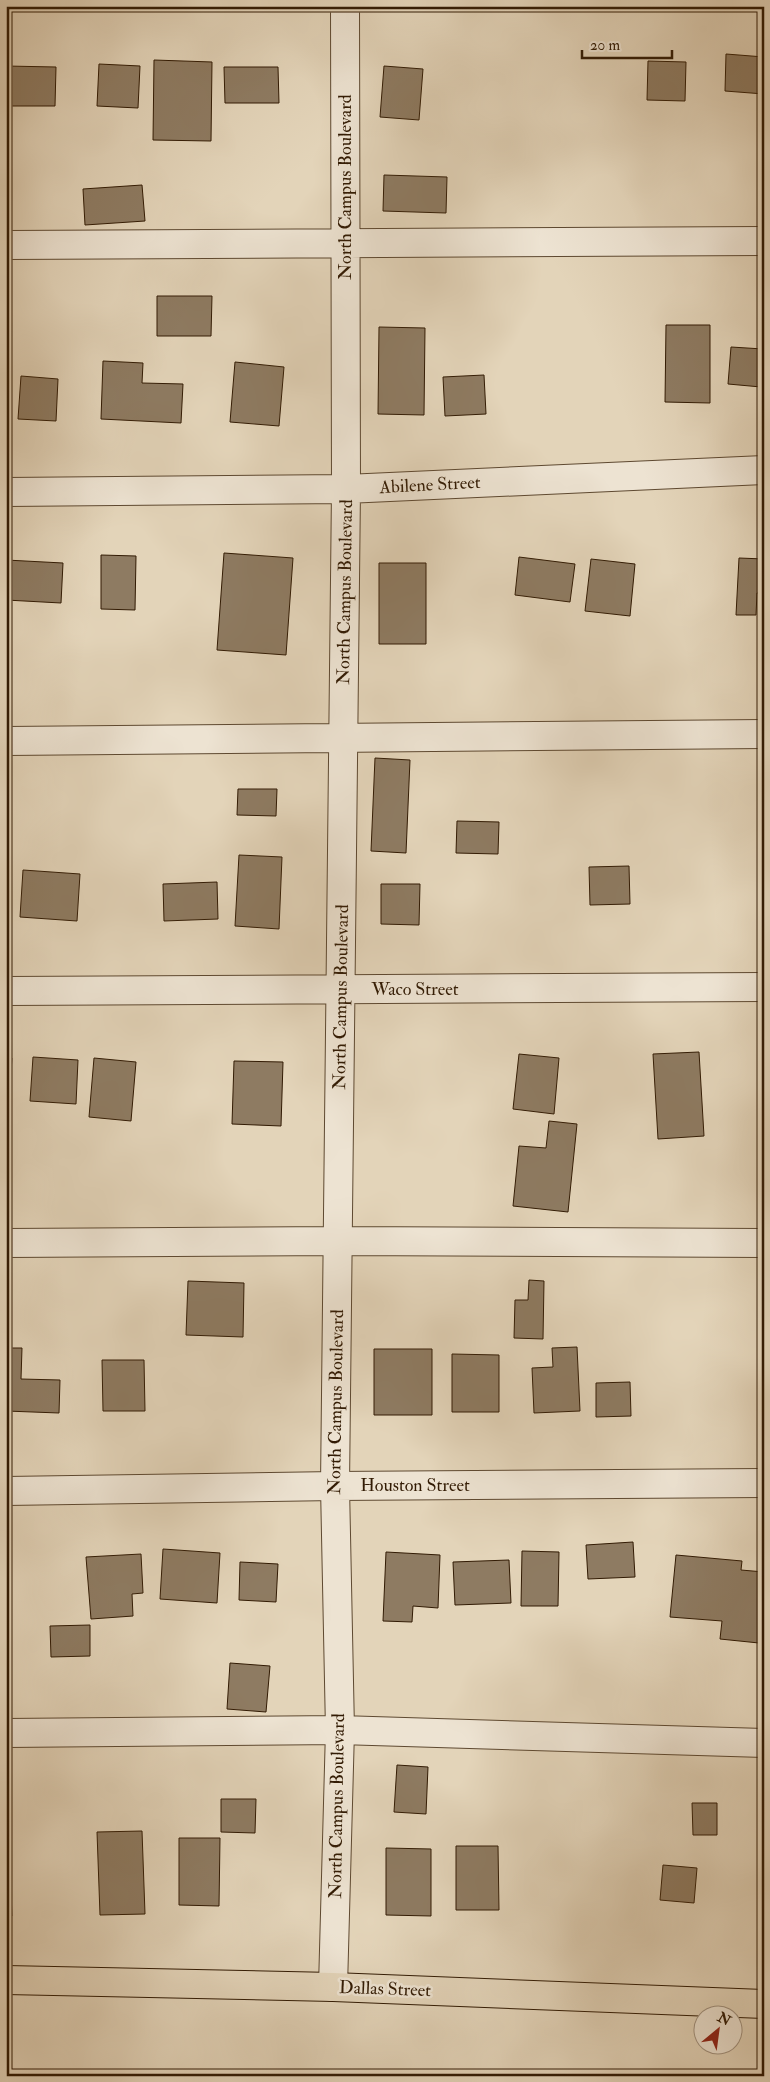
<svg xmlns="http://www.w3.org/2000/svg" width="770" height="2082" font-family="'IM FELL Double Pica',serif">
<rect width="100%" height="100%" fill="#e3d4b9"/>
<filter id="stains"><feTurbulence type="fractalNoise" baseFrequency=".004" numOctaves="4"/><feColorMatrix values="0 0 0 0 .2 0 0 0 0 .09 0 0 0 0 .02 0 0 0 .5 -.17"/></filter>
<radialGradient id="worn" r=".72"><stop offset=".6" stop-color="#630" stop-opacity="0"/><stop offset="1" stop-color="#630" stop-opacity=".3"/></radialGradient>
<path fill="#8e7b62" stroke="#321b04" d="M726,54L764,57V94L725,91Z
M154,60L212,62L211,141L153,140Z
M648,61L686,62L685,101L647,100Z
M99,64L140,66L138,108L97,106Z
M6,66L56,67L55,106H6Z
M384,66L423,69L419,120L380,117Z
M224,67H278L279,103H225Z
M384,175L447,177L446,213L383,211Z
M142,185L145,221L85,225L83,189Z
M157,296H212L211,336H157Z
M666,325H710V403L665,402Z
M379,327L425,328L424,415L378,414Z
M731,347L763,349L761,387L728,384Z
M103,361L143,363L142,383L183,384L181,423L101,419Z
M235,362L284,367L279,426L230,422Z
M484,375L486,414L445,416L443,377Z
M21,376L58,379L56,421L18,419Z
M224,553L293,558L286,655L217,650Z
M101,555L136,556L135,610L101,609Z
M519,557L575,564L570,602L515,595Z
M739,558L764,559V593H757L756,615H736Z
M591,559L635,564L630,616L585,611Z
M6,560L63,563L61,603L6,600Z
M379,563H426V644H379Z
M375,758L410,760L406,853L371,851Z
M238,789H277L276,816L237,815Z
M457,821L499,822L498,854L456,853Z
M239,855L282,857L279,929L235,926Z
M629,866L630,904L590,905L589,867Z
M23,870L80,874L77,921L20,917Z
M217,882L218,919L164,921L163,884Z
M381,884H420L419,925L381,924Z
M699,1052L704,1136L658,1139L653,1054Z
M519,1054L559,1058L554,1114L513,1109Z
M33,1057L78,1060L76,1104L30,1101Z
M6,1058H12L9,1100H6Z
M94,1058L136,1062L131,1121L89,1117Z
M234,1061L283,1062L281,1126L232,1124Z
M549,1121L577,1124L568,1212L513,1206L519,1146L546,1148Z
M529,1280L544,1281L543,1339L514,1338L515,1300H528Z
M188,1281L244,1283L243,1337L186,1335Z
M577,1347L580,1411L534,1413L532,1368L553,1367L552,1348Z
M6,1348H22L21,1379L60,1380L59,1413L6,1411Z
M374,1349H432V1415H374Z
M452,1354L499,1355V1412H452Z
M102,1360H144L145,1411H103Z
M630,1382L631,1416L596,1417V1383Z
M633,1542L635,1577L588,1579L586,1545Z
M163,1549L220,1553L217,1603L160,1599Z
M522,1551L559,1552L558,1606H521Z
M386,1552L440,1555L438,1608L413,1606L412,1622L383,1621Z
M141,1554L143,1593L132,1594L133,1616L91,1619L86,1557Z
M676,1555L742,1561L741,1570L764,1572V1598L759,1643L720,1639L722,1621L670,1617Z
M509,1560L511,1603L455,1605L453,1562Z
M240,1562L278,1564L276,1602L239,1600Z
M90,1625V1656L51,1657L50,1626Z
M230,1663L270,1666L266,1712L227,1709Z
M397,1765L428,1767L426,1814L394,1812Z
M221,1799H256L255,1833L221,1832Z
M692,1803H717V1835H693Z
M142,1831L145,1914L100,1915L97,1832Z
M179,1838H220L219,1906L179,1905Z
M456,1846H498L499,1910H456Z
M386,1848L431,1849V1916L386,1915Z
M663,1865L697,1868L694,1903L660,1900Z
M6,1872H10L12,1916L6,1917Z"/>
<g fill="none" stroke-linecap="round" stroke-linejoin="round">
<g stroke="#5e4931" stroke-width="30">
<path id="minor" d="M6,245L764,241
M6,492L346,489L764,470
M6,741L764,734
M6,991L764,987
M6,1243L338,1241L764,1243
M6,1491L335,1486L764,1483
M6,1733L340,1730L764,1743
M333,1987L340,1730L335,1486L346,489L345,6"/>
</g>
<g stroke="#321b04" stroke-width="30">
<path id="major" d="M6,1980L333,1987L764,2004"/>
</g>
<use href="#minor" stroke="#ede3d2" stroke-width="28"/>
<use href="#major" stroke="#e3d4b9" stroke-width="28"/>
</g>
<g text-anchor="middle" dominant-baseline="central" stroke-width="5" stroke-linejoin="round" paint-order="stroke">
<g font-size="18" fill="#321b04" stroke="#ede3d2">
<text transform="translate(345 187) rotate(-90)">North Campus Boulevard</text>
<text transform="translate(430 485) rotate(-3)">Abilene Street</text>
<text transform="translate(345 592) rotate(-89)">North Campus Boulevard</text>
<text x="415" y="989">Waco Street</text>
<text transform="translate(341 997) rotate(-89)">North Campus Boulevard</text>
<text transform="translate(336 1402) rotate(-89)">North Campus Boulevard</text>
<text x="415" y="1485">Houston Street</text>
<text transform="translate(337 1806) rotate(-89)">North Campus Boulevard</text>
<text transform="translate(385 1989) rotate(2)">Dallas Street</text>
</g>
</g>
<rect width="770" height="2082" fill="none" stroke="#e3d4b9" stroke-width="25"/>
<rect x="8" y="8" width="755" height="2067" fill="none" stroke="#321b04" stroke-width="2.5"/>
<rect x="12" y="12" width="745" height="2057" fill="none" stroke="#321b04"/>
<g transform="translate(718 2030) rotate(29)"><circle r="24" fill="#ede3d2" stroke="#a29380"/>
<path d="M0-4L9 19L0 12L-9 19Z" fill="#8f2418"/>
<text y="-8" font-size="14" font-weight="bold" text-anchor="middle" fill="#321b04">N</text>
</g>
<path d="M582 50v8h90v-8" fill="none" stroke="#321b04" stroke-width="2.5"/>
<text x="590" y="50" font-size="15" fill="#321b04" stroke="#ede3d2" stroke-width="4" paint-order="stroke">20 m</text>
<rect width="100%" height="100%" filter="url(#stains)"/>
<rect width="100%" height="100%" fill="url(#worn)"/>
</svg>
